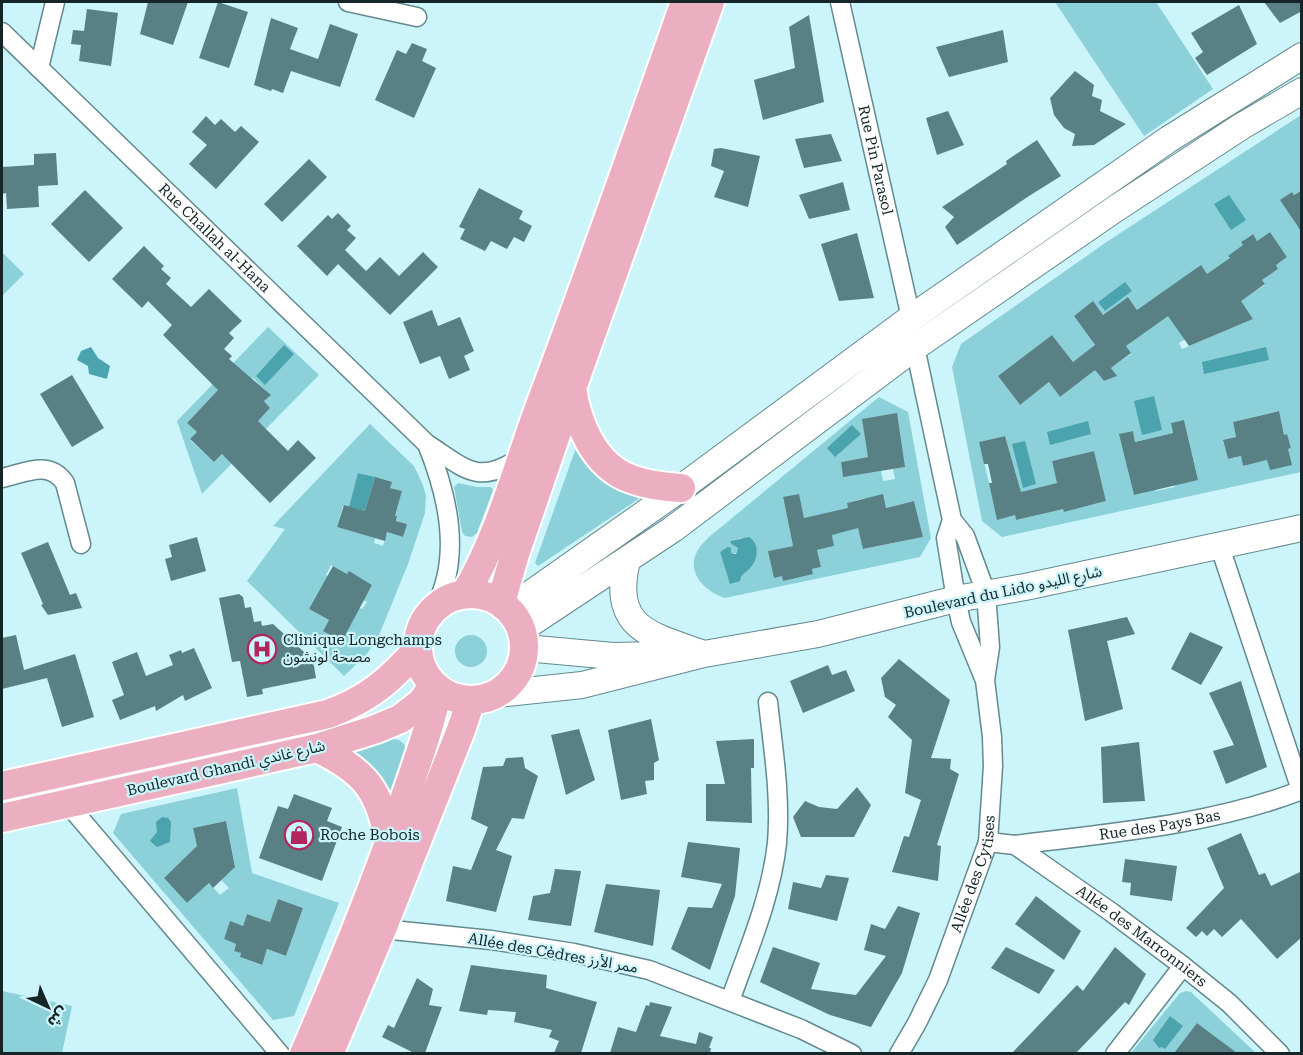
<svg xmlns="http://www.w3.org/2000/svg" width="1303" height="1055" font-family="'Roboto Serif','Noto Sans Arabic',serif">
<rect width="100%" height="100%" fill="#cbf5fa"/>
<path fill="#8cd1d9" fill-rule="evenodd" d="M1055,2H1156L1213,89L1144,136Z
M1301,115V190L1294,195L1292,192L1281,200L1298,228L1301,226V472L1002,537L982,521L952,367L961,344L1108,241ZM1270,232L1287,257L1276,265L1278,269L1262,280L1265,285L1249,295L1228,256L1245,248L1241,242L1252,234L1257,241ZM1125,283L1131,292L1104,310L1099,301ZM1128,297L1150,328L1126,346L1131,354L1111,368L1116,376L1104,381L1087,359L1099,351L1074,316L1093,302L1103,315ZM1241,302L1253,319L1182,349L1179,343ZM1052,335L1073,362L1077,359L1088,375L1060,397L1049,382L1020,405L998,376ZM1278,411L1284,435H1287L1291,448L1267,460L1243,466L1241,456L1228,459L1223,441L1236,437L1233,422ZM1184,420L1198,480L1174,482L1175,487L1156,491L1154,487L1144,490V493L1134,495L1120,434L1133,431L1135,442L1173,433L1171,423ZM1005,436L1021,492L1040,514L1016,520L1015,515L998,519L979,442ZM1094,451L1106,501L1064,512L1052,461Z
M2,252L24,274L2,296Z
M268,327L319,375L202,494L177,421ZM239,368L251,379L253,378L270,395L264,401L270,408L214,462L190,440L197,432L187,423Z
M879,397L908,412L931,538L920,557L725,598C710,594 691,578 694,561C695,551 703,543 709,537ZM868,457L904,467L893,469L895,479L883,481L881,470L843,476L841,462ZM798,494L804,518L827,514L834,546L817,550L821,567L812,569L813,574L782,576L768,551L793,546L783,498ZM865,498L868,509L885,505L886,508L914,501L923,537L864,549L858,528L847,503ZM741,538L757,550L753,564L742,573L741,579L724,564L720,552L731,548V553H736L738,548L731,544L730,541Z
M370,424L414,466L423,485L426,496L425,513L408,564L377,640L366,655L344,676L247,581L285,529L273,526ZM359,473L391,482L390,488L402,491L395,516L397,517L396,521L406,524L403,537L387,532L383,546L374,543L375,538L337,527L343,506L349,507ZM331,565L342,571L345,577L349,572L372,585L366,596L361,599L367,602L362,609L351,604L344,628L348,630L340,645L329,638L330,635L323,631L329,620L309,609L332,578L326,575Z
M577,445L643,496L538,566L535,563Z
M458,483L477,487H491L493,490L477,533L472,537L465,536L462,532L454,487Z
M455 651a16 16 0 1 1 32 0a16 16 0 1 1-32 0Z
M394,739L399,740L404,744L405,747L389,796L353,754L356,750Z
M237,788L252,873L339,903L294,1016L273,1020L113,833L121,814ZM226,821L235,866L221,880L229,888L220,895L209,883L187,903L164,878L182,861L199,854L193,828ZM278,899L303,908L286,956L267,949L261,965L240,957L241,953L234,950L236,944L224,939L230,922L243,926L247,914L270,922Z
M2,991L72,1006L62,1053H2Z
M1186,991L1191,992L1256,1053H1229L1231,1049L1197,1023L1174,1053L1130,1054L1180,993Z"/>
<path fill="#4aa3ad" d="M1229,195L1246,220L1231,230L1214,204Z
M1125,282L1132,291L1105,311L1098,302Z
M284,345L294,354L265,385L256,376Z
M91,347L98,358L110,366L107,379L89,374L88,366L77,360L81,351Z
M1266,347L1269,360L1204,374L1202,362Z
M1154,396L1162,430L1142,435L1134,401Z
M1088,421L1091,434L1050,445L1047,432Z
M852,425L861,434L835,457L827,448Z
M1025,441L1036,484L1023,488L1012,444Z
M358,473L375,477L365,511L349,507Z
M749,537C759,543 759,557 751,567C746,573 742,572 740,581L730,584L720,552L728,547L731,548V553L736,554L738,548L731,544L730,541Z
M162,817L168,818L171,822L170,842L157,847L150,841L157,832L156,822Z
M1170,1016L1183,1026L1165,1049L1162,1047L1159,1048L1153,1040Z"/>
<path fill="#598085" d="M148,2H188L173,45L140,34Z
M218,2L248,12L229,68L199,58Z
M1264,2H1302V11L1280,23Z
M1239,5L1257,44L1207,75L1195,58L1203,52L1191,33Z
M87,9L118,13L111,66L79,61L81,45L71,44L73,30L84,31Z
M809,15L824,102L763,120L754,80L795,68L789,27Z
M271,18L298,28L290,49L318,59L330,24L358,34L340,87L291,71L283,93L272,89L271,91L254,85Z
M1003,30L1008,62L949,77L936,47Z
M412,43L427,49L422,61L436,68L414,118L375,100L397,50L406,54Z
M1075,71L1094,85L1092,96L1102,100L1100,111L1126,124L1094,145L1072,146L1075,134L1064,128L1054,115L1050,98Z
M948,111L964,145L937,155L926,118Z
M206,116L215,125L221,119L235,132L241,126L259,142L216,189L189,164L207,145L192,132Z
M831,134L842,161L804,168L795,139Z
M1037,140L1061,176L1029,196L957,245L945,227L954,217L942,207L1007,164L1006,161Z
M721,148L760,156L748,207L714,197L724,171L711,166L714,149Z
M56,153L58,185L38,186L39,207L7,209L6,193L2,194V167L34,165V154Z
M309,159L327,177L282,222L264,204Z
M843,182L850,210L809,219L799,195Z
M479,188L523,211L519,219L532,226L524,242L514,237L507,249L491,241L485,251L460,239L465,229L459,227Z
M85,190L123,228L89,262L51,224Z
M1302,190V233L1280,200L1292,192L1294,195Z
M338,213L351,226L347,230L356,238L345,250L366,271L380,257L399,276L423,252L438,267L390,315L338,264L327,276L297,246L328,215L332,219Z
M1270,232L1287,257L1276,265L1278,269L1262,280L1265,284L1241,301L1253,319L1189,346L1168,316L1126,346L1131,353L1111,368L1117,376L1104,381L1095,370L1060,397L1049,382L1020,405L998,376L1052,335L1073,362L1095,345L1074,316L1093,301L1103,315L1128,297L1137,310L1201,265L1207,274L1230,258L1228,256L1243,245L1241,242L1253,234L1257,241Z
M857,233L874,298L839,301L821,244Z
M144,246L164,266L161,269L171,278L166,284L191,307L209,289L242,321L229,333L234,338L224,349L232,356L229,359L271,395L264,401L270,408L258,421L288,451L298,440L316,458L270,503L222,454L214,462L190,439L197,432L187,423L218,390L163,335L172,325L148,301L142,308L112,279Z
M432,310L438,326L460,317L474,351L464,356L470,370L449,379L440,356L420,364L403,322Z
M72,375L104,428L72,447L40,394Z
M1279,411L1284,435L1287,434L1291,448L1288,449L1292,465L1270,470L1267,460L1243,466L1241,456L1228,459L1223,440L1236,437L1233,422Z
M897,413L905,467L843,477L841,462L868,457L862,419Z
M1184,420L1198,480L1134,495L1119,434L1133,431L1135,442L1173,433L1171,423Z
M1005,436L1021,492L1057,483L1052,461L1094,451L1106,501L1064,512L1063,509L1016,520L1015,515L997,520L989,483H992L988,464H984L979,442Z
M375,477L392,482L390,488L402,491L395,516H397L396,521L407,524L403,537L387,532L385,541L337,527L344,505L365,511Z
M799,494L804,518L848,508L847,503L883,494L886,508L914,501L923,537L863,549L858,528L832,535L834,546L817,550L821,567L812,569L813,574L783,581L782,576L774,578L768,551L793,546L783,497Z
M197,537L206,571L171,581L165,559L172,557L169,545Z
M48,542L70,595L76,593L82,608L48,615L41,605L43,604L21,553Z
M333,566L347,574L349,571L372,585L340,645L328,638L330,635L323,631L329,620L309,609Z
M239,594L243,597L245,608L251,607L254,622L261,621L262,626L273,624L313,660L316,678L262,689L263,694L247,697L240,661L232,662L219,598Z
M1127,617L1135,634L1107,641L1123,709L1085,721L1068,630Z
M1190,632L1223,647L1201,685L1171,669Z
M16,635L24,670L75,654L94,717L62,727L47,678L2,689V638Z
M194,648L212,688L185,701L183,695L156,711L155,706L120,720L112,700L124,695L112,662L137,652L146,676L173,665L169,655L181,650L182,653Z
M899,659L950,700L931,758L951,759L950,769L959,774L937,845L941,846L938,881L892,872L904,836L909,837L921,800L905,793L912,740L888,717L896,705L885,697L881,678Z
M828,665L832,675L846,670L855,691L803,713L790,681Z
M1241,681L1267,767L1226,784L1213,751L1234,745L1209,693Z
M651,719L659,760L654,763V780L645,781L647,794L621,800L608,730Z
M579,729L595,780L566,795L551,735Z
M754,739V768H751L752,823L706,821V784H725L716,741Z
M1139,742L1145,801L1103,803L1101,747Z
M523,757L525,768L538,776L524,819L512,818L496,850L512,856L496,912L446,901L453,866L471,870L488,827L471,819L483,767L503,766L506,758Z
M857,787L871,805L854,837H801L793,817L805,801L819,807L837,809Z
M294,794L332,808L327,821L342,827L322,881L259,858L278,806L288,809Z
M226,821L235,867L213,888L209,883L187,903L164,878L197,846L193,828Z
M1241,833L1259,875L1265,873L1271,886L1302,871V937L1277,959L1241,919L1222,937L1214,929L1207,936L1202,931L1196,937L1186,928L1224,888L1207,848Z
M688,842L740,848L735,896L710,970L671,949L688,907L712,908L722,884L681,877Z
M1125,859L1177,866L1172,901L1130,895L1131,883L1122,882Z
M555,869L581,871L571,926L528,920L533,896L550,893Z
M826,875L849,878L837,921L788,909L793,882L821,888Z
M606,884L660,890L653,946L594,932Z
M1036,896L1081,931L1064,960L1015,924Z
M278,899L303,908L286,956L267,949L262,965L240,957L241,953L234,951L236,944L224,939L230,921L243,926L247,914L270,922Z
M898,906L920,913L902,973L871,1027L830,1015L760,982L773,947L820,963L811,989L856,995L886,956L864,950L871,924L885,929Z
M1006,947L1055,970L1039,994L991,968Z
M1115,947L1146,974L1129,1005L1125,1002L1076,1053H1012L1077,985L1083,991Z
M471,965L547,975L546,988L597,1002L581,1053H554L559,1041L549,1037L552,1030L514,1022L516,1012L488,1010L487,1015L459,1011Z
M417,978L433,989L429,1005L442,1007L425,1053H414L382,1037L388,1025L394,1028Z
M650,1002L672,1007L660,1036L696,1044L699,1032L713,1037L709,1048H711L710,1053H610L618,1027L636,1032L646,1005L649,1006Z
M1197,1023L1237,1053H1174Z"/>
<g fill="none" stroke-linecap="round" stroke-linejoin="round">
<g stroke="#638a8e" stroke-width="21">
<g id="street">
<path d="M348,2L417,17"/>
<path id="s1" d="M840,2L911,318"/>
<path id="s2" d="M2,32L427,444C465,468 478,487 521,457"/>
<path d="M39,68L55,2"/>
<path d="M427,444C448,496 462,556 435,608"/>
<path d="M2,478C25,473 49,459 65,483L81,544"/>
<path d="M952,520L946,538L956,599L961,622L984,678"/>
<path d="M1219,544L1301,790"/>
<path d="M67,803L280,1054"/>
<path id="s3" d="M988,842L1015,845L1111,912L1183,966L1229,1003L1280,1054"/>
<path id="s4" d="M1015,845C1109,833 1212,825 1302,790"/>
<path d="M382,929L491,940L574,953L649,970L801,1029L852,1054"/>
<path d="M730,1001C748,950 771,898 777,843C781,796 773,748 768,702"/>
<path id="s5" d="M899,1054L917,1023L938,980L988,842L993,766L992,737L985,680L990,647L986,593L965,536L952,520L915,347"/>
<path d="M1115,1054L1183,966"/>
</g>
</g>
<g stroke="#638a8e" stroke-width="28">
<path id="secondary" d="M627,561C610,629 651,635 704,654
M509,609L681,488L911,318L1169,139L1302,56
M522,629L673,529L915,347L1115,209L1242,126L1302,91
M525,648L613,656L658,655
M497,694L582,685L704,654L818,634L956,599L1025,587L1302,528"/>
</g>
<g stroke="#fff" stroke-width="32">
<path id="primary" d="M572,388C577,423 594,466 631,479C647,485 664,487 681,488
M418 647a53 53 0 1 1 106 0a53 53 0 1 1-106 0Z
M465,594C499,537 516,471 539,408C590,273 637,138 685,2
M501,602L515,554L572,388L710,2
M317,748C365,771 381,791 389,844
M2,786L328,714C369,699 389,681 418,649
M2,818L317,748L376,729L400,719L421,703L434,685
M304,1054C340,971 374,888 403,803C416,765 430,728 438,689
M329,1054L382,929L461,730L471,700"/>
</g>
<use href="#street" stroke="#fff" stroke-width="18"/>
<use href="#secondary" stroke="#fff" stroke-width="26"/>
<use href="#primary" stroke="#ecafc1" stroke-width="28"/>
</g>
<defs>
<g id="hospital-ring" transform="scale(1.5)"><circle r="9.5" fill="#cbf5fa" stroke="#b2255d" stroke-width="1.5"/><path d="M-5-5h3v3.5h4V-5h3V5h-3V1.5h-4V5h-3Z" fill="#b2255d"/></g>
<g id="shop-ring" transform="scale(1.5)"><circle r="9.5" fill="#cbf5fa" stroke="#b2255d" stroke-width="1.5"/><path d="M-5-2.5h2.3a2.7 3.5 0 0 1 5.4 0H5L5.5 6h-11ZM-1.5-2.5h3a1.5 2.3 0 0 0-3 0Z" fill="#b2255d"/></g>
</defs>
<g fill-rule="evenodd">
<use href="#hospital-ring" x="262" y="649"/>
<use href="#shop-ring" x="299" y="835"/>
</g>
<g text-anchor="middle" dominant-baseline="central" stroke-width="4.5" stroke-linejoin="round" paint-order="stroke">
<g font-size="15" fill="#162628" stroke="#cbf5fa">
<text stroke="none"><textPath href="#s1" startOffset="162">Rue Pin Parasol</textPath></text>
<text stroke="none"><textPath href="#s2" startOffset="296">Rue Challah al-Hana</textPath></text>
<text transform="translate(1003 592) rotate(-12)">Boulevard du Lido شارع الليدو</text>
<text transform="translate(226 768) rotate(-13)">Boulevard Ghandi شارع غاندي</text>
<text stroke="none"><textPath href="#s4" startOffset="146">Rue des Pays Bas</textPath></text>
<text stroke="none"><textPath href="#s5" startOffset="196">Allée des Cytises</textPath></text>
<text stroke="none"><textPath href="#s3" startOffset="183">Allée des Marronniers</textPath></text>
<text transform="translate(553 953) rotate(10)">Allée des Cèdres ممر الأرز</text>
</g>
<g font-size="15" fill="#162628" stroke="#cbf5fa" text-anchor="start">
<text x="283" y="640">Clinique Longchamps<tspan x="283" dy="17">مصحة لونشون</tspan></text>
<text x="320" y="835">Roche Bobois</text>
</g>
</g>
<rect width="1303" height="1055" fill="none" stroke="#162628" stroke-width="6"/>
<g transform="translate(48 1007) rotate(136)" stroke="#cbf5fa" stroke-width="4.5" paint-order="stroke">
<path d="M0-4.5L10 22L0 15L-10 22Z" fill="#162628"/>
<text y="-9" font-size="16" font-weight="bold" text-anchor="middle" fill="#162628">ش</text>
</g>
</svg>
